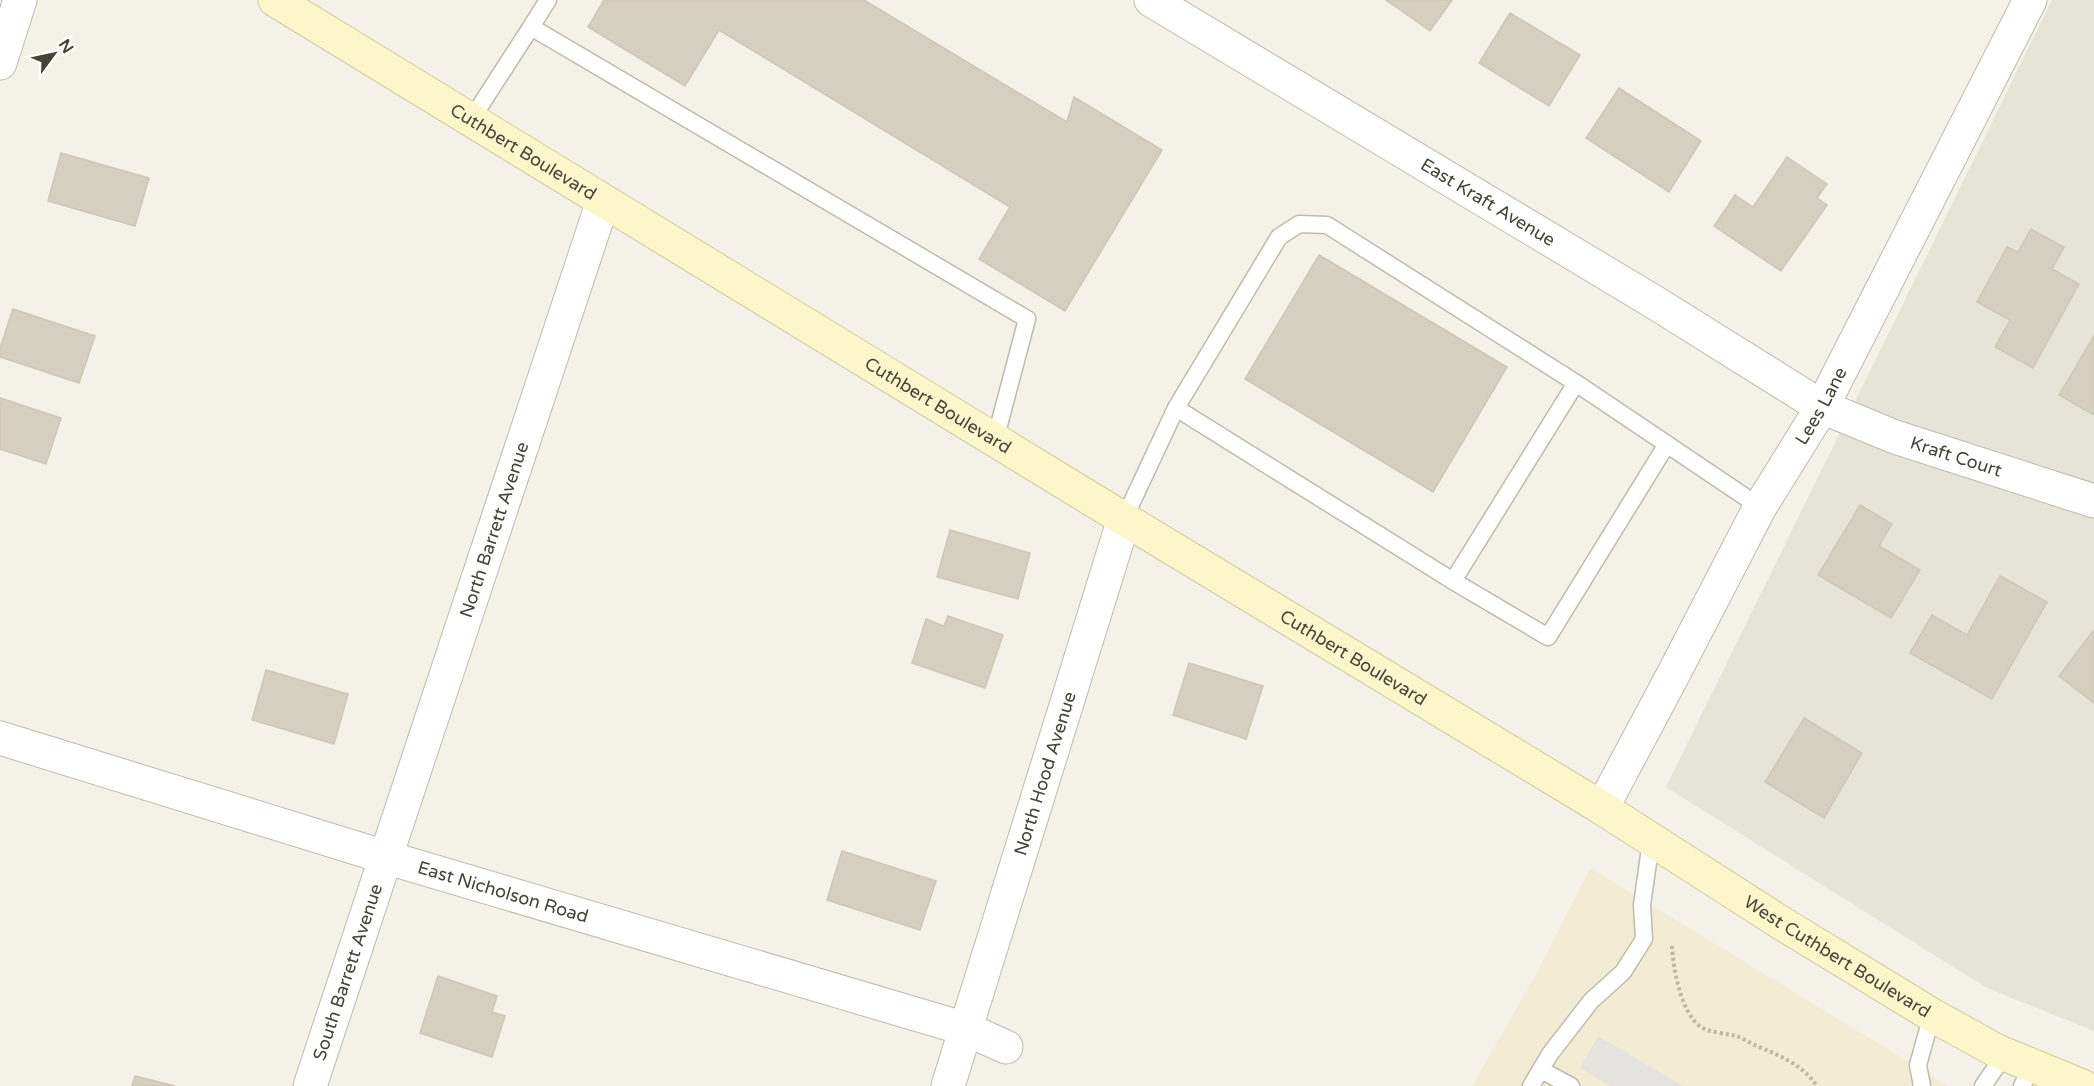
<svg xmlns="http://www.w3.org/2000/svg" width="2094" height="1086" font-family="'Varela Round',sans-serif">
<rect width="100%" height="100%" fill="#f3f1e8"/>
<path fill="#e6e4d7" d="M2052,0H2094V1031L1987,988L1666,787Z"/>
<path fill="#f3ecd5" d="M1590,868L1681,923L1948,1086H1472L1540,967Z"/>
<path fill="#e4e3e0" d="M1598,1036L1683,1086H1610L1580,1068Z"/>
<path fill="#d4cfbe" stroke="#cec8b2" stroke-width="1.5" d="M604,0H864L1067,122L1074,97L1162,150L1065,311L979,259L1010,207L719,30L685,86L588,27Z
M1386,0H1452L1430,31Z
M1510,13L1580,55L1549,106L1479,63Z
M1619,88L1701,141L1669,192L1586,138Z
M61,153L149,178L135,226L48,201Z
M1787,157L1827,184L1817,198L1827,205L1781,271L1714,226L1735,195L1753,207Z
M2031,229L2064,247L2052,269L2079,284L2033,368L1995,347L2010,320L1977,302L2007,247L2018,252Z
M1319,255L1507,367L1433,492L1245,379Z
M13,309L95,336L79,383L0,357V348Z
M2094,336V415L2059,395Z
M0,398L61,418L46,464L0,449Z
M1860,505L1892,524L1879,546L1920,570L1891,618L1818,575Z
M950,530L1030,553L1018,599L937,577Z
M2000,576L2047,602L1992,699L1910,653L1932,615L1967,635Z
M948,616L1003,635L985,688L912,663L926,619L944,626Z
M2093,631L2094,632V703L2059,676Z
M1189,663L1263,686L1246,739L1173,715Z
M266,670L348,694L334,744L252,720Z
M1804,718L1862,753L1824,818L1765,782Z
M842,851L936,881L920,930L827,900Z
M438,976L497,996L492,1012L505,1016L492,1057L420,1033Z
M135,1076L175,1086H132Z"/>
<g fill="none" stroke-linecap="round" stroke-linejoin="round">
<g stroke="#bebbab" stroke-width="19">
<path id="service" d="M531,27L548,0
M471,120L531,27L1027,319L995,440
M1176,408L1279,237L1299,224L1327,225L1576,383
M1124,519L1176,408L1453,581L1576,383L1760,507
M1453,581L1548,637L1667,444
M1541,1070L1571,1086
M1531,1086L1550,1054L1591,1001L1623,972L1644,939L1642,905L1651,841
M1922,1086L1918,1065L1932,1015
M1983,1086L2005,1054
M2022,1086L2033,1065"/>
</g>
<g stroke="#bebbab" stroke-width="35">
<g id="minor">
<path id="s1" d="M1151,0L1654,302L1822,407L1895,437L2094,501"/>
<path d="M0,63L20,0"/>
<path id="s2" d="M0,738L385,857L966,1029L1006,1047"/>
<path id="s3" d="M1602,808L1674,673L1760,507L1822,407L2030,0"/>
<path id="s4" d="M310,1086L603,201"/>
<path id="s5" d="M948,1086L1124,519"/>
</g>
</g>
<g stroke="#d0ca9a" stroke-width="35">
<g id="secondary">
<path id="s6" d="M275,0L1124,519L1602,808L1783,924L1932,1015L1997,1051L2082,1086"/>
</g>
</g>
<path stroke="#bfb89d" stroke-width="4" stroke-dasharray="3 3" stroke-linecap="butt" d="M1672,946C1673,968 1681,1014 1701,1027C1711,1033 1725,1033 1736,1036C1743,1038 1750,1043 1757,1046C1780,1056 1802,1064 1817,1086"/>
<use href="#service" stroke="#fff" stroke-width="16"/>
<use href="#minor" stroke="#fff" stroke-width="33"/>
<use href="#secondary" stroke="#fbf7ca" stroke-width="33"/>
</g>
<g text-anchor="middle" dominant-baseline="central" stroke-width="4.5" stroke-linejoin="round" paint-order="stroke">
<g font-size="18" fill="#464337" stroke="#fff">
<text stroke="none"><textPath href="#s6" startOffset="291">Cuthbert Boulevard</textPath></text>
<text stroke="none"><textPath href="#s1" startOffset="393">East Kraft Avenue</textPath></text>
<text stroke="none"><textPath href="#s6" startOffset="777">Cuthbert Boulevard</textPath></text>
<text stroke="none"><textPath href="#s3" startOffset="458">Lees Lane</textPath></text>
<text stroke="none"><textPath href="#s1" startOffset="928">Kraft Court</textPath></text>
<text stroke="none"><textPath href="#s4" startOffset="586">North Barrett Avenue</textPath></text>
<text stroke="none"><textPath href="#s6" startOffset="1263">Cuthbert Boulevard</textPath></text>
<text stroke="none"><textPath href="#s5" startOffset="327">North Hood Avenue</textPath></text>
<text stroke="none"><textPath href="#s2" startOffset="526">East Nicholson Road</textPath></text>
<text stroke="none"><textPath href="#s6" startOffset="1832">West Cuthbert Boulevard</textPath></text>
<text stroke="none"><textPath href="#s4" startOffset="120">South Barrett Avenue</textPath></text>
</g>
</g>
<g transform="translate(54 54) rotate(57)" stroke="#ffffff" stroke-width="4.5" paint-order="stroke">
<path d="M0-4.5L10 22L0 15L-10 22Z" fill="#464337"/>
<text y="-9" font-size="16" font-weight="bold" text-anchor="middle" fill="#464337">N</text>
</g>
</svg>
